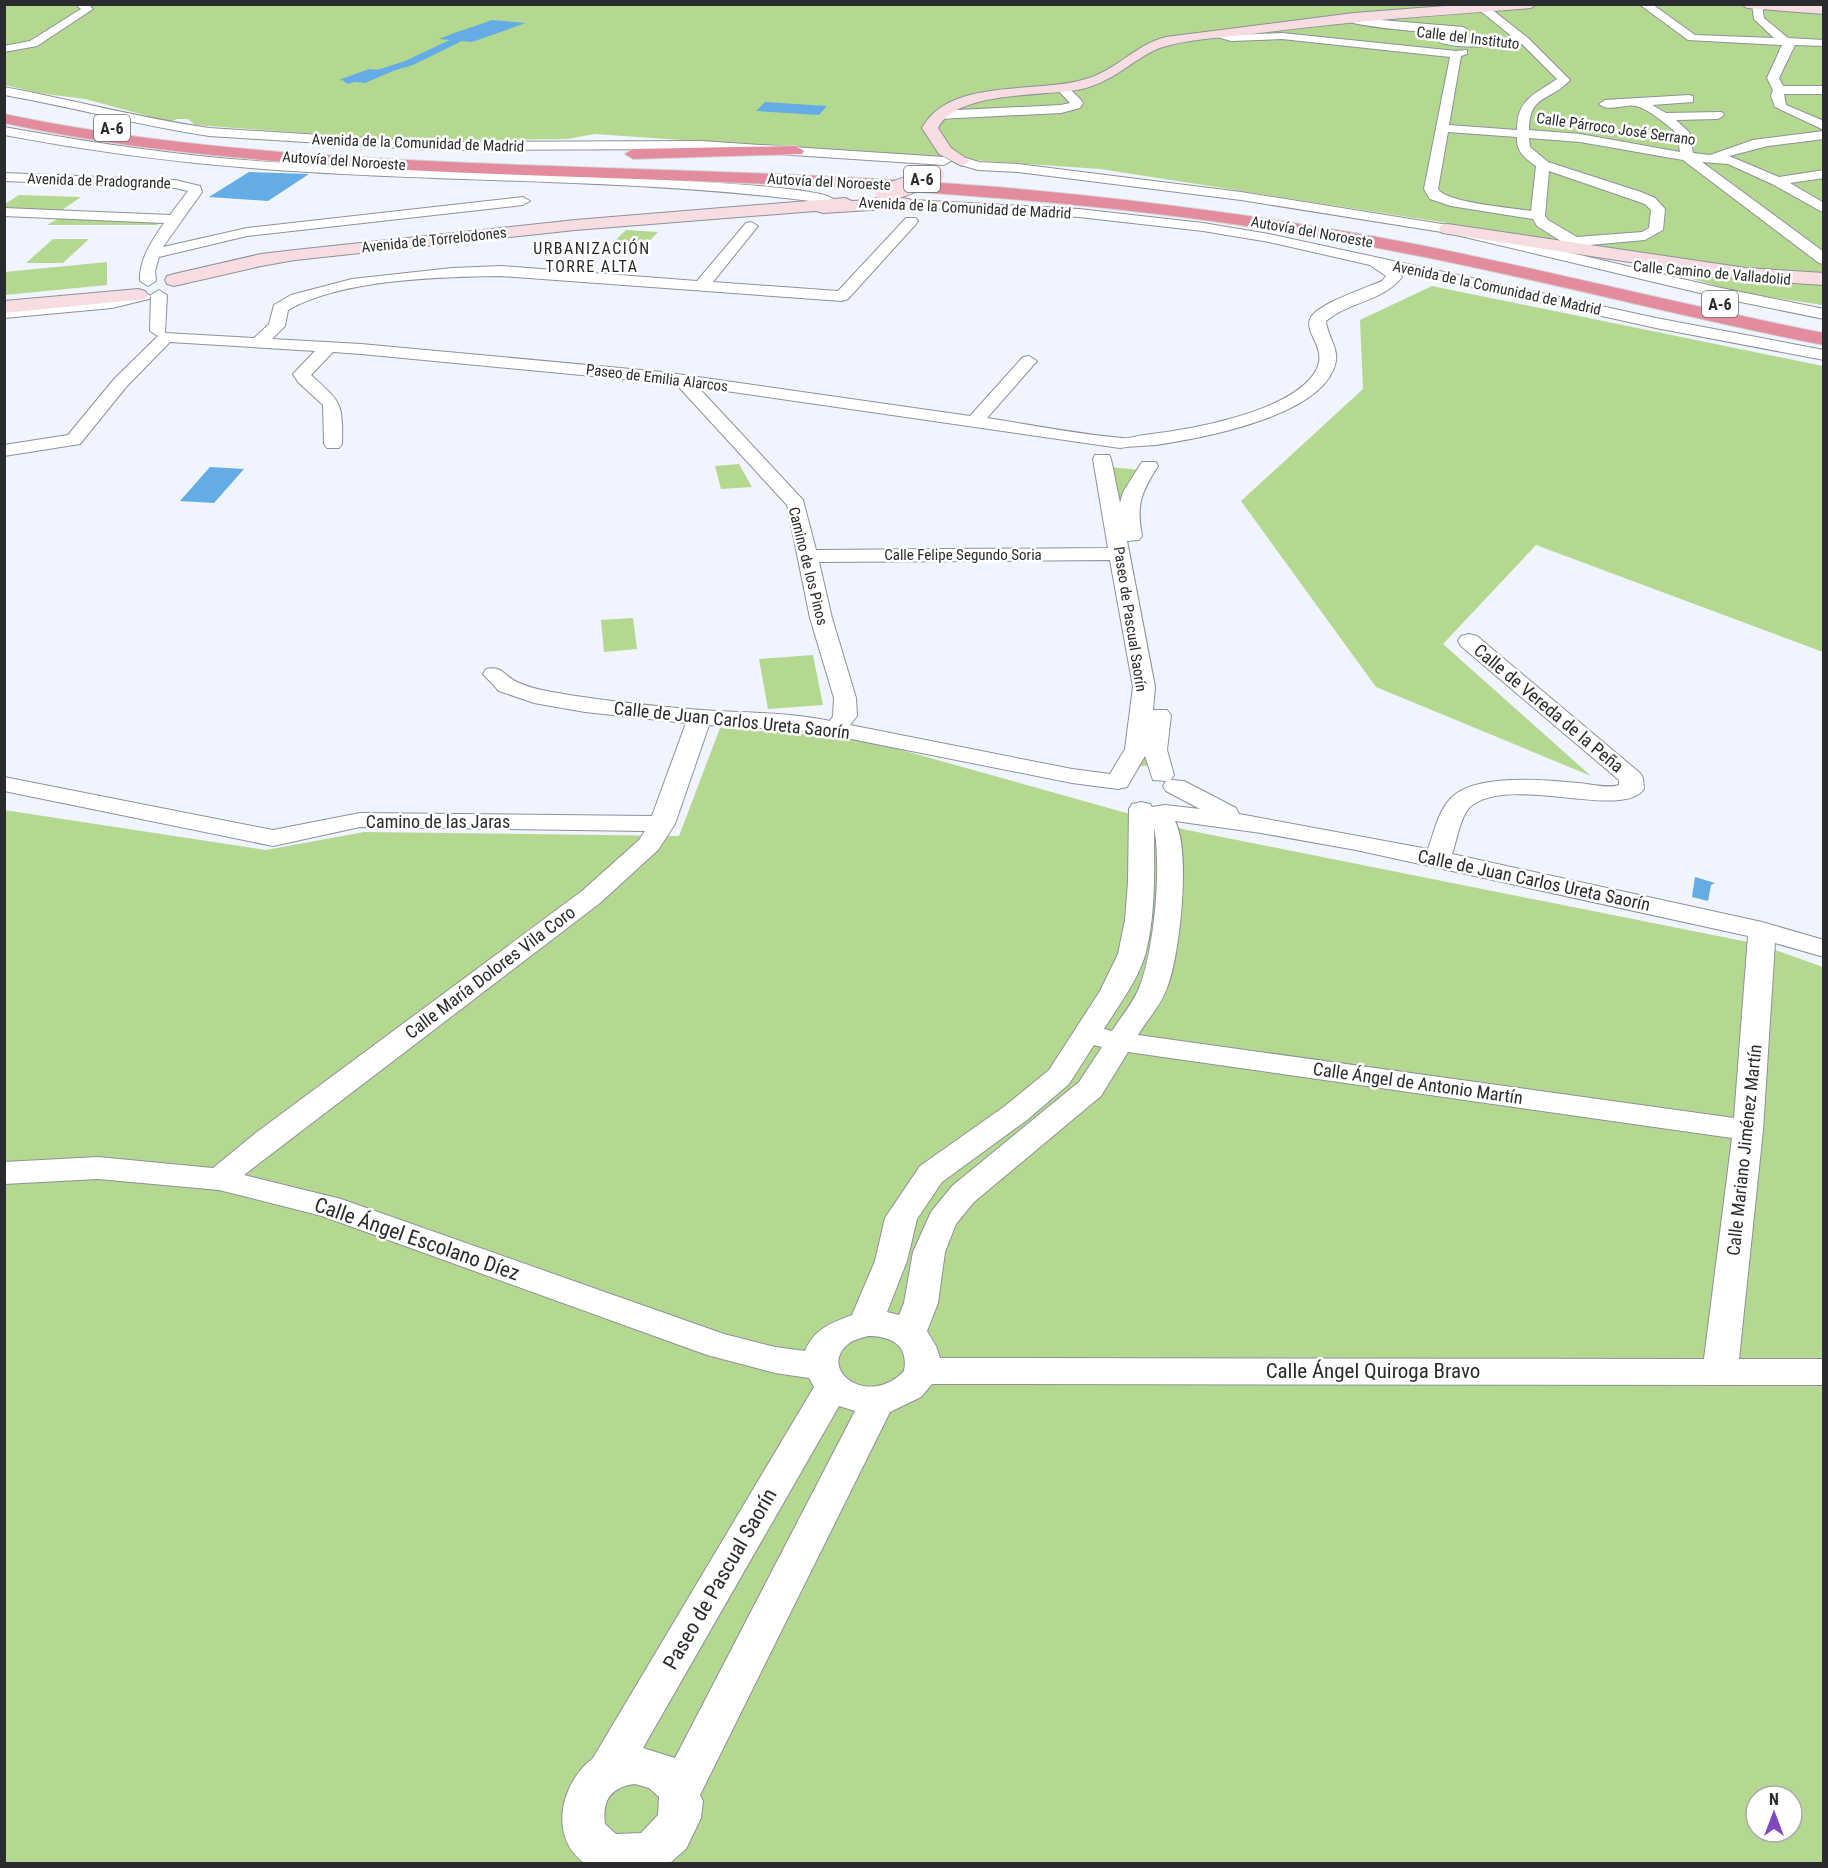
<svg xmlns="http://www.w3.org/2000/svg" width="1828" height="1868" font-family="'Roboto Condensed',sans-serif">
<rect width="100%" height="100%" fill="#eff4fe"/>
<path fill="#b5d890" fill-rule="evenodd" d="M5,4L1823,5V305L1741,293L1557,240L1100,169L595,134L567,139L417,141L195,125L188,119H177L170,122L85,99L38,93L5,85Z
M19,195L81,197L62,210L5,208V204Z
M61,217L163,222L156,225H47Z
M626,230L658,232L637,254L603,252Z
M53,239H89L63,263H26Z
M107,262V285L5,295V272Z
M1432,286L1823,366V652L1536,545L1443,644L1591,776L1376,687L1241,501L1363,389L1360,320Z
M739,464L752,487L721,489L715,466Z
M1109,467L1141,470L1122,509L1156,687L1148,753L1149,765L1138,767L1141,753Z
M633,618L637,649L604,652L601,620Z
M813,655L823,705L768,709L759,659Z
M720,728L859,738L1187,830L1758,944L1823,967V1863H5L4,810L266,850L364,832L679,836ZM1756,1796H1792V1832H1756Z"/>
<path fill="#64ace5" d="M492,20L526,23L472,42L439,39C457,31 474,27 492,20Z
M369,69L393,71L365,83L339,80Z
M765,102L827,106L819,115L756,111Z
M249,172L309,174L268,201L209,197Z
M210,467L244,469L214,503L180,501Z
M1695,877L1715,883L1711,885L1708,901L1692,897Z"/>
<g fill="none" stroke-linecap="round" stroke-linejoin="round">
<path fill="#64ace5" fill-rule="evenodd" d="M456,37L460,38V42L413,65L348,84L343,81L405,61Z"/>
<g stroke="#8d919a" stroke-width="2">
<path id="street" d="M75,4H88L93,9L37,46L4,52V46L30,41L81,9Z
M1485,4L1528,38L1570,80C1550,102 1529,94 1529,130L1580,134L1680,152L1677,133C1665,124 1651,110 1636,106C1624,103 1609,113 1599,104L1605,100L1689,95L1693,96V102L1652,105L1666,113L1722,112L1724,115L1718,119L1676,120L1689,132L1693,153L1710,155L1753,140L1824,131V139L1768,146L1729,156L1779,177L1824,170V178L1790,183L1824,203V213L1772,184L1728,164L1702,162L1824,252V264L1819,263L1683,160L1580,142L1529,138L1530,147L1548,162L1641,192L1655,198L1665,209L1663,230L1645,240L1578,246L1567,252L1721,288L1824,309V319L1721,298L1448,233L1241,200L1018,172L978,170L961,165L959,162L966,158L979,162L1018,164L1241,192L1448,225L1563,251L1560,248L1564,243L1537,226L1533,219L1451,206L1430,199L1424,189L1450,57L1282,39L1231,41L1207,34L1213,31L1231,35L1282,33L1456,51L1467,50V54L1461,56L1449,125L1517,130C1517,99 1534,95 1557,79L1522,44C1503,45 1450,51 1437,40L1443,37L1514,38L1473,5ZM1448,132L1517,137C1516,152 1525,158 1536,166L1531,211C1514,208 1446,203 1438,189ZM1549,171L1645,204L1651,210L1649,228L1642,232L1577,237L1548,220L1545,216Z
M1639,4H1652L1695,35L1774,38L1754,19L1752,4H1762L1764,18L1788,38L1824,40V46L1795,45L1779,78L1783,86H1824V94H1784L1786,105L1824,121V130L1775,107L1771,96L1773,90L1767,78L1782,45L1688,40Z
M1357,18L1463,27L1468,30C1459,38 1370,27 1353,23L1352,21Z
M1062,84L1066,85L1081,100L1083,103L1080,108L1061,113L938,119L932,115L938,111L1061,105L1070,103L1056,88Z
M4,87C73,100 140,118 209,128L431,142L701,141L944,157L951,161L944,165L701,149L431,150L209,136C140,126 73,107 4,95Z
M4,127C76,140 147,151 220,158C373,171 528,171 681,181C704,182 823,188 833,199L826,203C649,179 470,183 292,171C195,165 100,153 4,135Z
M4,173L175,180L200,186L202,192L163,247L247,228L523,197L530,201L523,205L247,236L159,257L155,271L156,281L148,286L140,281C139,259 152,241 164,223L4,216V208L170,215L188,191L175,188L4,181Z
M876,198L1079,209L1203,223L1269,234L1656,318L1824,350V360L1656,328L1398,271L1402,277C1384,301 1348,302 1326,321C1327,335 1338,347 1336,361C1326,416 1202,438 1156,445C1144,446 1131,446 1120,448L698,387L803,500L816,550L1108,548L1093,459L1095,455H1109L1111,459L1120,503L1123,492L1142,462H1156L1158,466C1141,493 1136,504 1142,536L1139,540L1127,541L1155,687L1153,710H1167L1171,715L1167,750L1174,775L1171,780L1184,781L1236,808L1239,814L1428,849C1434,833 1438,811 1451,798C1476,773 1545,780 1578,783C1591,784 1607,789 1619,785V780L1461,646L1458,641L1461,636L1469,634L1477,636L1640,773L1643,778L1644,789C1622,821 1508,773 1470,807C1460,817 1457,841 1452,854L1762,922L1824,940V957L1775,943L1763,1130L1739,1359H1824V1385L932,1384L921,1397L890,1412L700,1795L703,1801L701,1818L686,1849L671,1862L586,1864C547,1838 561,1782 593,1758L814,1387L809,1378L775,1373L707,1355L322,1216L219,1190L98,1179L4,1184V1162L98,1157L213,1168L257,1132L582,891L639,840L645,831L360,827L273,846L4,791V777L273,830L360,813L652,816L686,723L585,712L534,703L499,691L483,674L486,669C502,665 504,676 517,682C528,687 540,690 552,692C602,701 652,706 702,710C744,713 788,712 830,721L833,716L834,698L810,618L787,505L676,384L361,354L333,352L311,375C341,402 343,402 342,444L339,448H327L324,444L323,405L298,382L293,374L315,351L170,342L127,386L80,444L4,456V445L68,435L115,378L158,336L150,331L151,295L159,290L167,295L165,333L254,338L269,324L274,305L291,295L352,279L452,268L501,266L697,281L746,223L751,222L758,226L713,282L838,291L906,218H916L918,221L916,224L848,299L842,301L501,276C438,277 342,279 288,310L285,326L272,339L361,344L663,372L970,416L1023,357L1029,356L1037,361L987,418C1032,425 1077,434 1122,438C1128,439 1137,436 1144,435C1189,430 1279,414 1310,379C1334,351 1304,337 1310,319C1316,304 1366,288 1382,281L1386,276L1370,265L1269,242L1203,231L1079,217L871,205L869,202ZM1110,560L1133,687L1125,749L1110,774L1072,769L850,725L857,716L856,698L832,618L819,562ZM709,725L811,731L1072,783L1118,789L1127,787L1145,756L1153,780L1166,781L1163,786L1166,791L1200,809L1165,805L1152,807L1150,804L1141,802L1132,804L1129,809L1128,882L1125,920L1118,954L1100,991L1049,1070L1005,1106L920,1166L885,1218L875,1261L852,1315C831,1323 814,1329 805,1351L775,1347L724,1334L341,1199L244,1175L600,903L658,850L675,824ZM1175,821L1261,833L1356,850L1748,936L1734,1118L1138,1035C1147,1020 1161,1005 1167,988C1180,956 1191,851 1175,821ZM1154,828C1162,867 1154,951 1139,988C1133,1003 1121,1017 1112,1031L1104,1029C1119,1005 1139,979 1146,952C1156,912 1154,869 1154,828ZM1094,1045L1102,1047L1079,1082L952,1186L931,1212L913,1252L904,1303L899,1315L887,1312L907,1261L917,1219L942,1182L1027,1120L1069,1084ZM1128,1052L1732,1138L1704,1359L940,1358L936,1346L927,1331L938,1303L945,1252L956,1224L974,1202L1101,1096ZM868,1336C891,1336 909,1345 904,1371C869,1408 818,1371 847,1345C852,1340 861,1338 868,1336ZM839,1406L855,1411L675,1758L643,1748ZM635,1784L649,1788L659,1797L658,1815L641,1833L616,1834L605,1824C602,1800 611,1787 635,1784Z
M143,291L151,296L149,299L112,308L4,318V308L112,298Z"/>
</g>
<g stroke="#8d919a" stroke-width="2">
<path id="secondary" d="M1471,4H1537L1531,8C1440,15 1350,21 1260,33C1230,37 1199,38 1170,45C1140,51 1118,81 1082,89C1044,97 957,90 938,128L951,148L970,161L962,166L939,154L922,128C950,76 1040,95 1089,78C1117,69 1137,44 1166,37L1354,13Z
M1741,4L1824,6V14L1747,8Z
M845,198L852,201L903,198L909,199L912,203L909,207L903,208L823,213L816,211L575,230L295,260L261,266L174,286L167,284L165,280L167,276L174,274L261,254L295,250L575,220Z
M1448,224L1746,268L1824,273V285L1746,280L1442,233L1439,229L1442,225Z
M138,289L145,291L148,295L145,299L4,313V301Z"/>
</g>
<g stroke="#d4d5d5" stroke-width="2">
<path id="highway" d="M4,114C137,142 272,153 407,160C604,170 801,171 997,187C1135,199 1273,217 1409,243C1548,270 1685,306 1824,333V345C1685,318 1548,281 1409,254C1273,227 1135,209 997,198C801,181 604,180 407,170C272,162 137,152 4,123Z
M796,146L804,151L802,154L633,159L625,154L633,149Z"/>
</g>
<use href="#street" fill="#fff" fill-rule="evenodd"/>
<use href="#secondary" fill="#f7dce2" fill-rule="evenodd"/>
<use href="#highway" fill="#e38c9e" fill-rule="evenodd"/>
<g stroke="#8d919a" stroke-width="20" stroke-linecap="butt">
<path id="secondary-bridge" d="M885,194L935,175"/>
</g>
<use href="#secondary-bridge" stroke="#f7dce2" stroke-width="18"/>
</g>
<g text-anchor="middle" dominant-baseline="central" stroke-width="5" stroke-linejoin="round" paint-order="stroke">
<g font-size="15" fill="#292b2e" stroke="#fff">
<text transform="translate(1468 38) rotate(7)">Calle del Instituto</text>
<text transform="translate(1616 129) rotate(8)">Calle Párroco José Serrano</text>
<text transform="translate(418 143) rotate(2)">Avenida de la Comunidad de Madrid</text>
<text transform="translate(344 161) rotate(4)">Autovía del Noroeste</text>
<text transform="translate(99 181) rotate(2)">Avenida de Pradogrande</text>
<text transform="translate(829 182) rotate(3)">Autovía del Noroeste</text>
<text transform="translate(965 208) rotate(3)">Avenida de la Comunidad de Madrid</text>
<text transform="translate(1312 232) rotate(10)">Autovía del Noroeste</text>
<text transform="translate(434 240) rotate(-6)">Avenida de Torrelodones</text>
<text transform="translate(1712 273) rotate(5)">Calle Camino de Valladolid</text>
<text transform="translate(1497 288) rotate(12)">Avenida de la Comunidad de Madrid</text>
<text transform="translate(657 378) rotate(7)">Paseo de Emilia Alarcos</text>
<text x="963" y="555">Calle Felipe Segundo Soria</text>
<text transform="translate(808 566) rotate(76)">Camino de los Pinos</text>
<text transform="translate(1130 619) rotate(81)">Paseo de Pascual Saorín</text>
</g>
<g fill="#fff" stroke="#696b6d" stroke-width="1.5">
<rect x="94" y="115" width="36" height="26" rx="4.5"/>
<rect x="904" y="166" width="36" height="26" rx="4.5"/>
<rect x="1702" y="291" width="36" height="26" rx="4.5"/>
</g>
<g font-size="16" font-weight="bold" fill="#292b2e">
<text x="112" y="128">A-6</text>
<text x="922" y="179">A-6</text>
<text x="1720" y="304">A-6</text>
</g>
<g font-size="16" letter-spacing="1.5" fill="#292b2e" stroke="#fff">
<text x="592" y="248">URBANIZACIÓN<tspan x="592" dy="18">TORRE ALTA</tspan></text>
</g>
<g font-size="18" fill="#292b2e" stroke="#fff">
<text transform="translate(1549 708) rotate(40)">Calle de Vereda de la Peña</text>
<text transform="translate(732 720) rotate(6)">Calle de Juan Carlos Ureta Saorín</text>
<text x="438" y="821">Camino de las Jaras</text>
<text transform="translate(1534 880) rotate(12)">Calle de Juan Carlos Ureta Saorín</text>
<text transform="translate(490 972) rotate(-37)">Calle María Dolores Vila Coro</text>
<text transform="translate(1418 1083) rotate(8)">Calle Ángel de Antonio Martín</text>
<text transform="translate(1744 1150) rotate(-84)">Calle Mariano Jiménez Martín</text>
</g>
<g font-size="21" fill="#292b2e" stroke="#fff">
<text transform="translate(417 1239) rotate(19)">Calle Ángel Escolano Díez</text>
<text x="1373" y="1371">Calle Ángel Quiroga Bravo</text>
<text transform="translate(720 1579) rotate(-60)">Paseo de Pascual Saorín</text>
</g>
</g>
<rect width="1828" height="1868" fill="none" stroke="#292b2e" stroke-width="12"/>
<g transform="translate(1774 1814)"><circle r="28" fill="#ffffff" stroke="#a9aaab" stroke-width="1.5"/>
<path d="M0-4.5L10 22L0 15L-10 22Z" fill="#7d48c0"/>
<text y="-9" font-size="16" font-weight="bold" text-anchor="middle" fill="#292b2e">N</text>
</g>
</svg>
